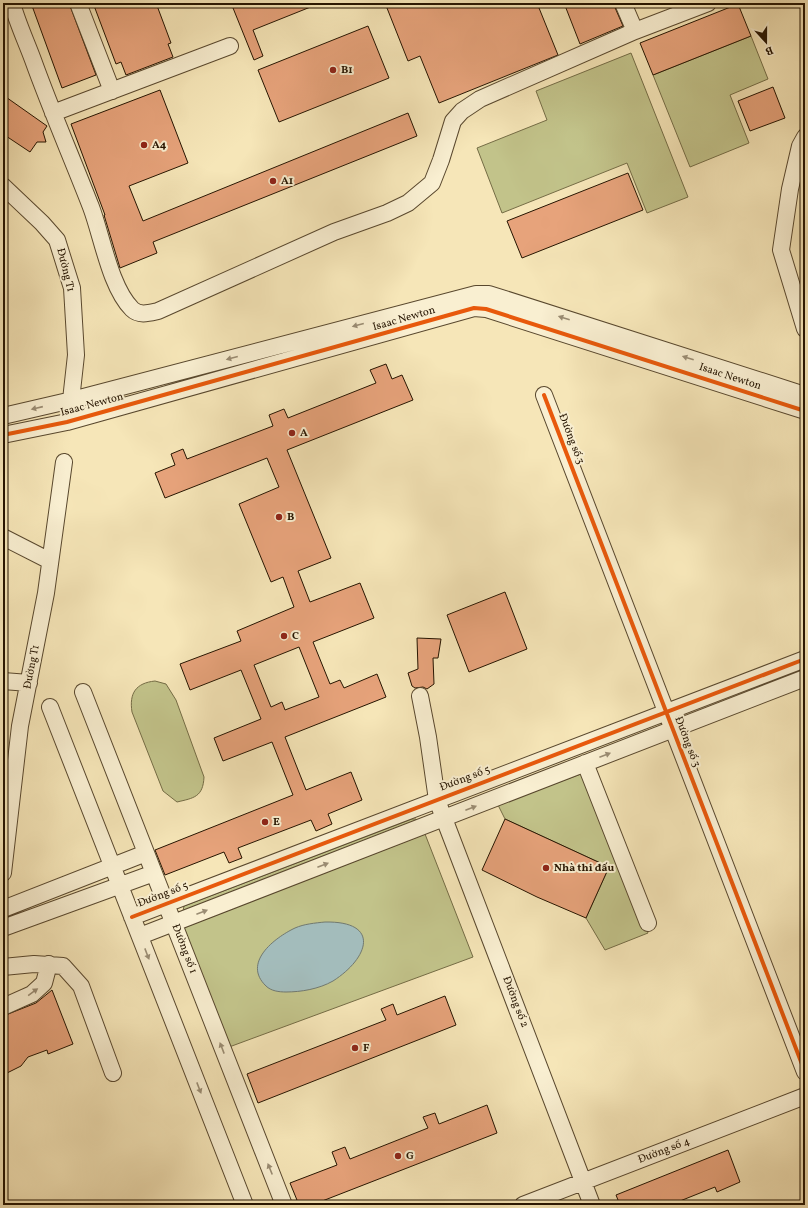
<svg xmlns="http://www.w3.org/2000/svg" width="808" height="1208" font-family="Vollkorn,serif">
<rect width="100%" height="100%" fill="#f6e6b8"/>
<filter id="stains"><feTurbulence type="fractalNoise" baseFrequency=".005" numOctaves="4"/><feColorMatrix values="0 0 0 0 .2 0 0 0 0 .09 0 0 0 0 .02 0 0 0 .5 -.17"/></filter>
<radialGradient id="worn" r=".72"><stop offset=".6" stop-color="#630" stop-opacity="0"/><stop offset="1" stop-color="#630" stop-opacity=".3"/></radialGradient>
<path fill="#c2c38a" stroke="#746c45" d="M751,36L768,79L730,95L749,143L690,167L653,75Z
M631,53L688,197L647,213L627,163L502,213L477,148L547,120L536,91Z
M155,681L166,684L176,700L204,777C203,797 194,798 177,802L163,791L132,712C129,693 136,683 155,681Z
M586,772L648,933L605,950L586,918L609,867L505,819L498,805Z
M412,819H416L417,822L183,911L184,906Z
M425,834L473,957L221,1050L178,930Z"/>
<path fill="#a3bcbb" stroke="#717970" d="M325,922C381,921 369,958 333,981C319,989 301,992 286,992C279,992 271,991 266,986C242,963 274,938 295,928C304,924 315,923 325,922Z"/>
<path fill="#e7a37b" stroke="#251400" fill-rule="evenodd" d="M31,3H69L96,75L62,88Z
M93,3H156L171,43L168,44L173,57L126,75L121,62L116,64Z
M231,3H318V4L253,30L263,56L254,60Z
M385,3H537L558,55L439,103L420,56L408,61Z
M564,3H613L623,26L580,44Z
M738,4L751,36L653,75L640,43Z
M368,26L389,78L279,122L258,70Z
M773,87L785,118L750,131L738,101Z
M160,90L188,163L129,186L143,221L408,113L417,136L153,242L157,253L120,268L104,215H105L71,124Z
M3,95L47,126L43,132L46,142H37L30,152L3,134Z
M628,173L643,210L522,258L507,221Z
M386,364L392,379L402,375L413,400L287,450L331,558L298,571L310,602L360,583L374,618L313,642L330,684L340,680L344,688L377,674L386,697L285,737L306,790L351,772L362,800L328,814L332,824L316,831L311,820L238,848L242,858L229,863L224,852L165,875L155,850L293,795L272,742L223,761L214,738L261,719L241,670L190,690L180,664L241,641L237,631L294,607L283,577L271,582L239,504L279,487L267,458L165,498L155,473L175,465L171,454L183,449L187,459L273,426L269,415L284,409L288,418L376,383L370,370ZM299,647L319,697L285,710L282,702L271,707L254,665Z
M505,592L527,649L469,672L447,615Z
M417,638L441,639L438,658H433L434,684L427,689L423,687L415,688L412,686L408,673L418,669Z
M505,819L609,867L586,918L537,897L482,870Z
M52,990L73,1044L48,1054L47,1050L28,1057L21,1066L3,1075V1016L36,1003Z
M445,996L456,1025L258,1103L247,1074L386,1020L381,1009L393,1004L397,1015Z
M487,1105L497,1133L312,1205H299L290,1183L337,1165L332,1152L345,1147L350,1159L428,1128L423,1117L435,1113L439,1124Z
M728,1150L740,1182L717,1192L715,1187L670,1205H620L616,1195Z"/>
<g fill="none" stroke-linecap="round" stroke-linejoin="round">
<g stroke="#59482e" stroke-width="18">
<path id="minor" d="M12,3C17,22 26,41 33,60C51,110 72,158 91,207C102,236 110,287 132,309C139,316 149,313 158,311L334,232L387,213L408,203L432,183L441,160L453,121L462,111L480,99L635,31
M78,3L112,91
M623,3L635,31L708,3
M53,113L230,46
M805,137L800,146L790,189L781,250L805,329
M3,186L42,223L57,240L72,288L76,355L70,409
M544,395L805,1072
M3,416L72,400L476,294H489L805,395
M3,435L67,422L474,308L486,309L805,411
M3,537L50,561
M3,681L29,683
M83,692L284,1205
M420,696L428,737L437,800L592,1205
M50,707L245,1205
M585,763L648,923
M3,873L20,726L46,593L64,462
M3,909L146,853
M132,917L805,659
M3,928L154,873
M140,936L805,678
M3,967L34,964L63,966L81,986L113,1073
M3,1007L32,994L44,983L49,964
M523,1205L805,1096"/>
</g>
<use href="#minor" stroke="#f9efd1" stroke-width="16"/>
<g stroke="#f9efd1" stroke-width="6">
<path id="cycleway" d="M544,395L805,1072
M3,435L67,422L474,308L486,309L805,411
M132,917L805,659"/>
</g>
<use href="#cycleway" stroke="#e8590c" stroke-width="4"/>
</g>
<defs><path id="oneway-solid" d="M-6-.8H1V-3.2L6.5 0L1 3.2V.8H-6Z"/></defs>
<g fill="#9a8c73">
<use href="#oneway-solid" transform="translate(564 318) rotate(-162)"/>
<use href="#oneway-solid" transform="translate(358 325) rotate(165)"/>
<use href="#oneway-solid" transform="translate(232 358) rotate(165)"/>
<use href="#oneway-solid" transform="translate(688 358) rotate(-162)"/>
<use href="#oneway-solid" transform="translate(37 408) rotate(167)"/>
<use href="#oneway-solid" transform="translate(605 755) rotate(-21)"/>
<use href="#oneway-solid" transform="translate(471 808) rotate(-21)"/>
<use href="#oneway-solid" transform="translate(323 865) rotate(-21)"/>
<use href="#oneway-solid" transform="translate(202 912) rotate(-21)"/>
<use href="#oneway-solid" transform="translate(147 954) rotate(69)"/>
<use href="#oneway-solid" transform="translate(33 992) rotate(-36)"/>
<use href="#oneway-solid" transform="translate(222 1048) rotate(-111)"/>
<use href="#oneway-solid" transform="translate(199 1088) rotate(69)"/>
<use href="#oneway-solid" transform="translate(270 1169) rotate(-112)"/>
</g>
<g fill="#8f2418" stroke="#f9efd1" stroke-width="1.5">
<circle cx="333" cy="70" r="4"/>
<circle cx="144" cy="145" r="4"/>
<circle cx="273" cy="181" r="4"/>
<circle cx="292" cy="433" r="4"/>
<circle cx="279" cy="517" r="4"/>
<circle cx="284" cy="636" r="4"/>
<circle cx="265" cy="822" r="4"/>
<circle cx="546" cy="868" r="4"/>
<circle cx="355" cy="1048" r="4"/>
<circle cx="398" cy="1156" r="4"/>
</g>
<g text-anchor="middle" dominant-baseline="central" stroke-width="4" stroke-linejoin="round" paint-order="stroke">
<g font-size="11" font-weight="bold" fill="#251400" stroke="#f9efd1" text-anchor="start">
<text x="341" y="70">B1</text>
<text x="152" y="145">A4</text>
<text x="281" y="181">A1</text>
<text x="300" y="433">A</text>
<text x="287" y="517">B</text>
<text x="292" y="636">C</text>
<text x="273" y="822">E</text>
<text x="554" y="868">Nhà thi đấu</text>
<text x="363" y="1048">F</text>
<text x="406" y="1156">G</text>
</g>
<g font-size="11" fill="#251400" stroke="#f9efd1">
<text transform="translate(65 270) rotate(76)">Đường T1</text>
<text transform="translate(404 319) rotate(-16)">Isaac Newton</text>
<text transform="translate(730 377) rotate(18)">Isaac Newton</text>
<text transform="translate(92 405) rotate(-15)">Isaac Newton</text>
<text transform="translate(571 439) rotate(69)">Đường số 3</text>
<text transform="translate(32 667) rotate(-79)">Đường T1</text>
<text transform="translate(687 742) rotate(69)">Đường số 3</text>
<text transform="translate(465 779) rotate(-21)">Đường số 5</text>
<text transform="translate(163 895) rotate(-21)">Đường số 5</text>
<text transform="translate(184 949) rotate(69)">Đường số 1</text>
<text transform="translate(515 1002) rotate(69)">Đường số 2</text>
<text transform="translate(664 1151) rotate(-21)">Đường số 4</text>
</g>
</g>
<rect width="808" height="1208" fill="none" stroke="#f6e6b8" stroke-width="16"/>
<rect x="4" y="4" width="800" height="1200" fill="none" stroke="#251400" stroke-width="2"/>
<rect x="8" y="8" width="792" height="1192" fill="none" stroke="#251400"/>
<g transform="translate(766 42) rotate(159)" stroke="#f9efd1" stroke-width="3" paint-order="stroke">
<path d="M0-3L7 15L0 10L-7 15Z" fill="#251400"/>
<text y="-6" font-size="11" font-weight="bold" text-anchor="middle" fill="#251400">B</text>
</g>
<rect width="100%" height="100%" filter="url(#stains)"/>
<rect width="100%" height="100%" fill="url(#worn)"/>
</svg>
